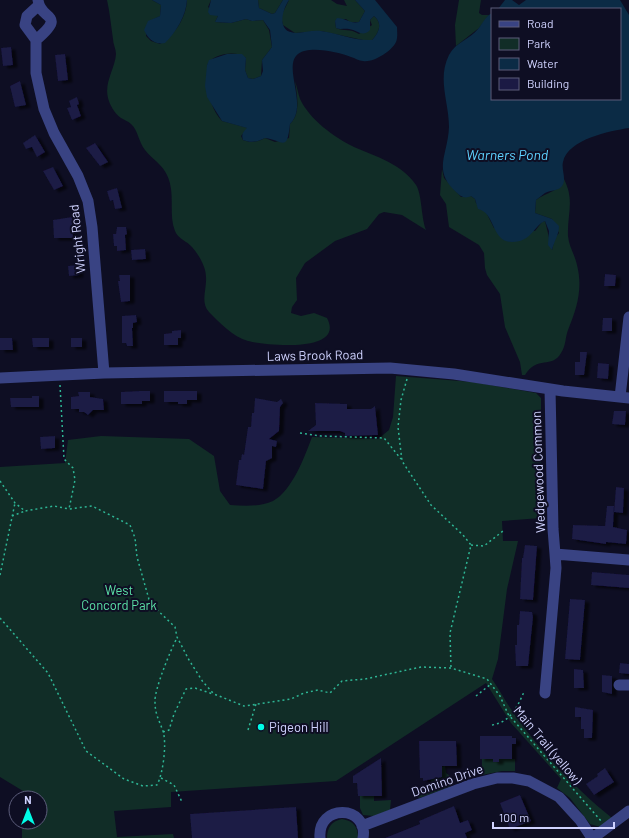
<svg xmlns="http://www.w3.org/2000/svg" width="629" height="838" font-family="Barlow,sans-serif">
<defs>
<filter id="shadow"><feDropShadow dx="4.5" dy="2.5" stdDeviation="1" flood-color="#0009"/></filter>
</defs>
<rect width="100%" height="100%" fill="#0e0e23"/>
<path fill="#112d27" d="M107,0H152L161,5L160,16L148,22L146,36L151,41L160,44C175,35 186,18 187,0H211L208,7L218,16L215,22L231,23L246,19L252,21L263,20L269,30L272,47L262,60L261,76L253,79L248,78L245,70L246,58C237,50 213,53 207,65C207,84 208,106 222,121L248,128L241,136L243,140C250,143 258,142 265,138L275,142L289,138L290,124C301,114 297,95 295,81C297,87 298,93 300,99C310,120 334,137 354,147C376,157 401,163 416,185C422,194 421,217 426,230L402,215L384,212L379,214L367,229L335,241L305,263L296,278L297,300L292,307L291,313L301,316L314,313L327,318C346,354 263,345 248,341C233,337 219,322 209,312C200,302 207,289 206,277C206,267 199,255 192,247C187,241 178,239 175,231C168,213 176,194 167,175C162,164 152,159 145,150C139,143 138,130 131,124C128,121 124,120 121,118C114,113 110,105 108,98C104,82 115,69 116,54C116,49 113,44 113,39C111,26 110,13 107,0Z
M258,0H283L275,13L272,14L259,8Z
M289,0H331L337,4L347,6L344,0H355L365,11L359,22H350L346,19L335,21L336,28C346,32 349,28 359,34L372,25L370,20L374,16C383,23 379,33 372,40H363L321,31L295,33L283,25L281,16Z
M459,0H481L479,13L482,15H489L479,28L456,46L455,25Z
M442,169L444,178L461,197L471,196L475,199L476,203L486,212L494,228L535,231L542,222L545,221L552,250L555,238L559,233L552,219L535,213L536,200C545,193 563,190 564,179C575,201 567,214 568,236C569,247 575,255 577,265C583,289 577,308 568,330C565,338 566,346 561,353C552,369 537,355 525,375H522L520,362L505,327L500,294L487,275L485,268L484,253L479,245L449,227L446,204L440,195Z
M396,376L473,382L536,393L541,398V518L502,521L503,541H518L507,589L498,659L492,679C501,692 508,706 517,718C543,754 578,791 612,818L600,827L590,824L570,798L557,788L561,779L511,723L486,683L336,781L171,792V807L114,811L117,837L173,834L174,838H22V822H40V798H23V791L0,777V467L65,463L68,440L101,436L189,439L214,456L220,491L230,505C244,506 260,507 273,501C292,491 305,456 312,437L378,439L389,430L393,417Z
M482,759H493V762H499V759H515V771H502L482,775Z
M445,766L446,773L450,776V787L419,798L416,796V791L423,789L431,790V779L442,777V767Z
M360,796H374V801L391,800L390,810L374,816L363,815L360,808Z
M342,819C354,821 358,827 358,838H327C327,827 332,821 342,819Z"/>
<path fill="#0b2b45" d="M152,0H187C186,16 176,32 165,43C155,45 148,39 144,30L148,21L160,16L161,5Z
M211,0H258L259,8L272,14L275,13L283,0H289C282,10 276,33 296,33C304,33 312,30 321,31C338,33 354,41 372,40C379,33 383,23 374,16L370,20V30C362,38 358,30 349,29C344,28 341,30 336,28L335,21L337,18C346,18 350,24 359,22L365,11L355,0H375L397,27C397,31 398,37 396,42C392,51 373,63 363,61C359,61 355,58 351,57C339,52 309,45 298,54C282,67 309,106 290,124C287,152 284,141 265,138C257,142 251,143 243,140C241,134 243,132 247,128L222,121L207,97L205,86L207,65L209,60L227,54H242L246,58L245,70L248,78L253,79L261,76L263,71L262,60L272,47L270,30L263,20L252,21L246,19L231,23L215,22L218,16L210,15L208,12Z
M505,0H512L519,5L526,0H620L629,15V128C610,131 568,139 563,162C561,169 567,180 562,186C559,191 551,190 545,193C542,195 539,198 536,200L535,213L552,219L559,226C559,235 554,241 552,250L548,245L549,231L545,221C534,225 532,242 512,242C491,242 496,213 478,209L475,199L471,196C465,199 461,197 456,192C432,170 448,155 449,127C449,102 437,79 449,55C456,42 470,39 478,29C483,23 485,17 492,13V99H620V9H498Z"/>
<path fill="#1b1a44" filter="url(#shadow)" d="M11,47L13,65L3,66L1,48Z
M65,54L68,80L58,81L55,55Z
M20,81L26,105L15,107L10,86Z
M77,97L79,104L77,105L81,116L72,120L67,108L71,107L69,101Z
M35,135L45,152L37,157L32,147L26,149L23,143Z
M95,143L108,162L100,166L86,148Z
M53,167L63,186L54,190L43,171Z
M117,188L122,208L115,209L113,200L110,201L107,191Z
M72,217L73,238H54L53,220Z
M117,227H126L127,234L125,235L126,250L117,251V246H114L113,234H116Z
M145,249L146,259L132,260L131,250Z
M78,265L79,275L69,276L68,266Z
M605,274L616,275L615,286H604Z
M119,275H130V301L121,302L118,281H120Z
M136,315L137,322L133,323V328H132L133,346H127L126,343H122V316Z
M603,318H612V331H602Z
M181,330V338H178V345H164V334L172,333V331Z
M0,338H12L13,350H0Z
M32,338H49V347H33Z
M71,338H82V347H71Z
M580,352H587L584,375H575V362H580Z
M598,363L609,364L608,379L597,378Z
M140,391H150V401H142V404H121V392Z
M164,391H197V400H187V404H178V402H164Z
M78,392H90V397L103,399L104,410H93L88,415L84,412H79V409H71V397L79,396Z
M32,396H39V407H11L10,398H32Z
M255,398L277,402L281,399L283,403L280,407L279,431L269,439L277,441L276,447L272,446V458L266,461L263,489L236,485L239,460H241L242,454L244,455L248,427H251L252,413H254Z
M315,403L347,404V409H371L375,406L378,435L345,436V433L340,431H308L316,425Z
M614,411H626L625,425L612,424Z
M55,436V448L41,449L40,437Z
M616,487L624,488L623,513L614,512Z
M607,506H614L613,527L627,530L626,544L606,542V544L572,539L573,525L605,526Z
M525,545L537,546L533,600L520,599L522,558H523Z
M592,572L629,575V588L591,585Z
M570,599L585,600L580,660L565,659Z
M520,611L532,612L533,617L528,666H516L515,645H517V625H519Z
M620,663L629,664V674L619,673Z
M574,669L583,670L584,688H574Z
M602,675L612,676V694L602,692Z
M575,707L593,710L592,738H584V729H581V717H575Z
M480,736H512V738H516V744H512V759H499V762H493V759H480Z
M419,741H456L457,766H442V777L423,781V778H420Z
M381,758L382,796H358L357,783H353V776Z
M605,768L614,782L594,795L586,784L598,776L597,774Z
M520,795L531,821L510,829L500,803Z
M454,806L460,823L468,820L472,830L465,833L467,838H385L420,824L419,821Z
M296,807L298,838H192L190,814Z"/>
<g fill="none" stroke-linecap="round" stroke-linejoin="round">
<path stroke="#2eb594" stroke-width="1.5" stroke-dasharray="2 3" stroke-linecap="butt" d="M407,379L401,400L398,427L402,461L431,505L463,535L471,545L450,633L451,668
M60,385L64,459L73,468L75,480L69,509
M300,433L321,436L384,438L401,459
M0,481L15,503L25,511L54,506L69,509L92,506L130,525L135,538L137,557L150,603L175,627L177,637L189,660L203,682L214,694L244,706L291,699L304,693L318,690L330,693L342,681L365,679L421,667L451,668L487,679L500,696L508,714L601,821
M12,516L25,511
M471,545L484,546L503,531
M0,575L15,503
M0,618L48,673L86,751L124,779L143,786L157,785C163,774 167,744 163,731C159,720 155,714 155,702C154,690 171,649 177,638
M476,696L491,684
M492,725C511,722 517,707 524,692
M248,730L256,704
M163,732L169,730L174,714L186,689L195,688L213,694
M161,778L174,785L182,802"/>
<path stroke="#394383" stroke-width="11" d="M39,5L27,16L25,25L36,40V73L44,109L54,133L78,176L88,201L92,227L104,373
M36,40C68,13 40,21 38,0
M0,378L104,373L390,368L454,374L563,391L629,398
M550,389L553,529L555,554L629,560
M620,397L629,317
M619,685H629
M545,693L556,568L555,554
M362,826L473,784L497,778H513L529,781L559,797L580,820L592,838
M320,838C317,803 369,805 363,838
M593,838L629,811"/>
</g>
<circle fill="#00fbe6" stroke="#0e0e23" stroke-width="1.5" cx="261" cy="727" r="4"/>
<g text-anchor="middle" dominant-baseline="central" stroke-width="4" stroke-linejoin="round" paint-order="stroke">
<g font-size="13" fill="#d0d3ff" stroke="#0e0e23">
<text transform="translate(77 239) rotate(-96)">Wright Road</text>
<text transform="translate(315 355) rotate(-1)">Laws Brook Road</text>
<text transform="translate(538 472) rotate(-92)">Wedgewood Common</text>
<text transform="translate(548 745) rotate(50)">Main Trail (yellow)</text>
<text transform="translate(447 780) rotate(-19)">Domino Drive</text>
</g>
<g font-size="13" fill="#5be0a6" stroke="#0e0e23">
<text x="119" y="590">West<tspan x="119" dy="15">Concord Park</tspan></text>
</g>
<g font-size="13" fill="#d0d3ff" stroke="#0e0e23" text-anchor="start">
<text x="269" y="727">Pigeon Hill</text>
</g>
<g font-size="14" font-style="italic" fill="#5ed2ff" stroke="#0e0e23">
<text x="507" y="154">Warners Pond</text>
</g>
</g>
<rect x="491" y="8" width="130" height="92" fill="#0e0e23" stroke="#5c5d7b"/>
<rect x="499" y="21" width="20" height="6" fill="#394383" stroke="#5c5d7b"/>
<text x="527" y="28" font-size="12" fill="#d0d3ff">Road</text>
<rect x="499" y="38" width="20" height="12" fill="#112d27" stroke="#5c5d7b"/>
<text x="527" y="48" font-size="12" fill="#d0d3ff">Park</text>
<rect x="499" y="58" width="20" height="12" fill="#0b2b45" stroke="#5c5d7b"/>
<text x="527" y="68" font-size="12" fill="#d0d3ff">Water</text>
<rect x="499" y="78" width="20" height="12" fill="#1b1a44" stroke="#5c5d7b"/>
<text x="527" y="88" font-size="12" fill="#d0d3ff">Building</text>
<g transform="translate(28 810)"><circle r="19" fill="#0e0e23" stroke="#5c5d7b"/>
<path d="M0-3L7 15L0 10L-7 15Z" fill="#00fbe6"/>
<text y="-6" font-size="11" font-weight="bold" text-anchor="middle" fill="#d0d3ff">N</text>
</g>
<path d="M493 822v6h121v-6" fill="none" stroke="#d0d3ff" stroke-width="2"/>
<text x="499" y="822" font-size="12" fill="#d0d3ff" stroke="#0e0e23" stroke-width="3" paint-order="stroke">100 m</text>
</svg>
